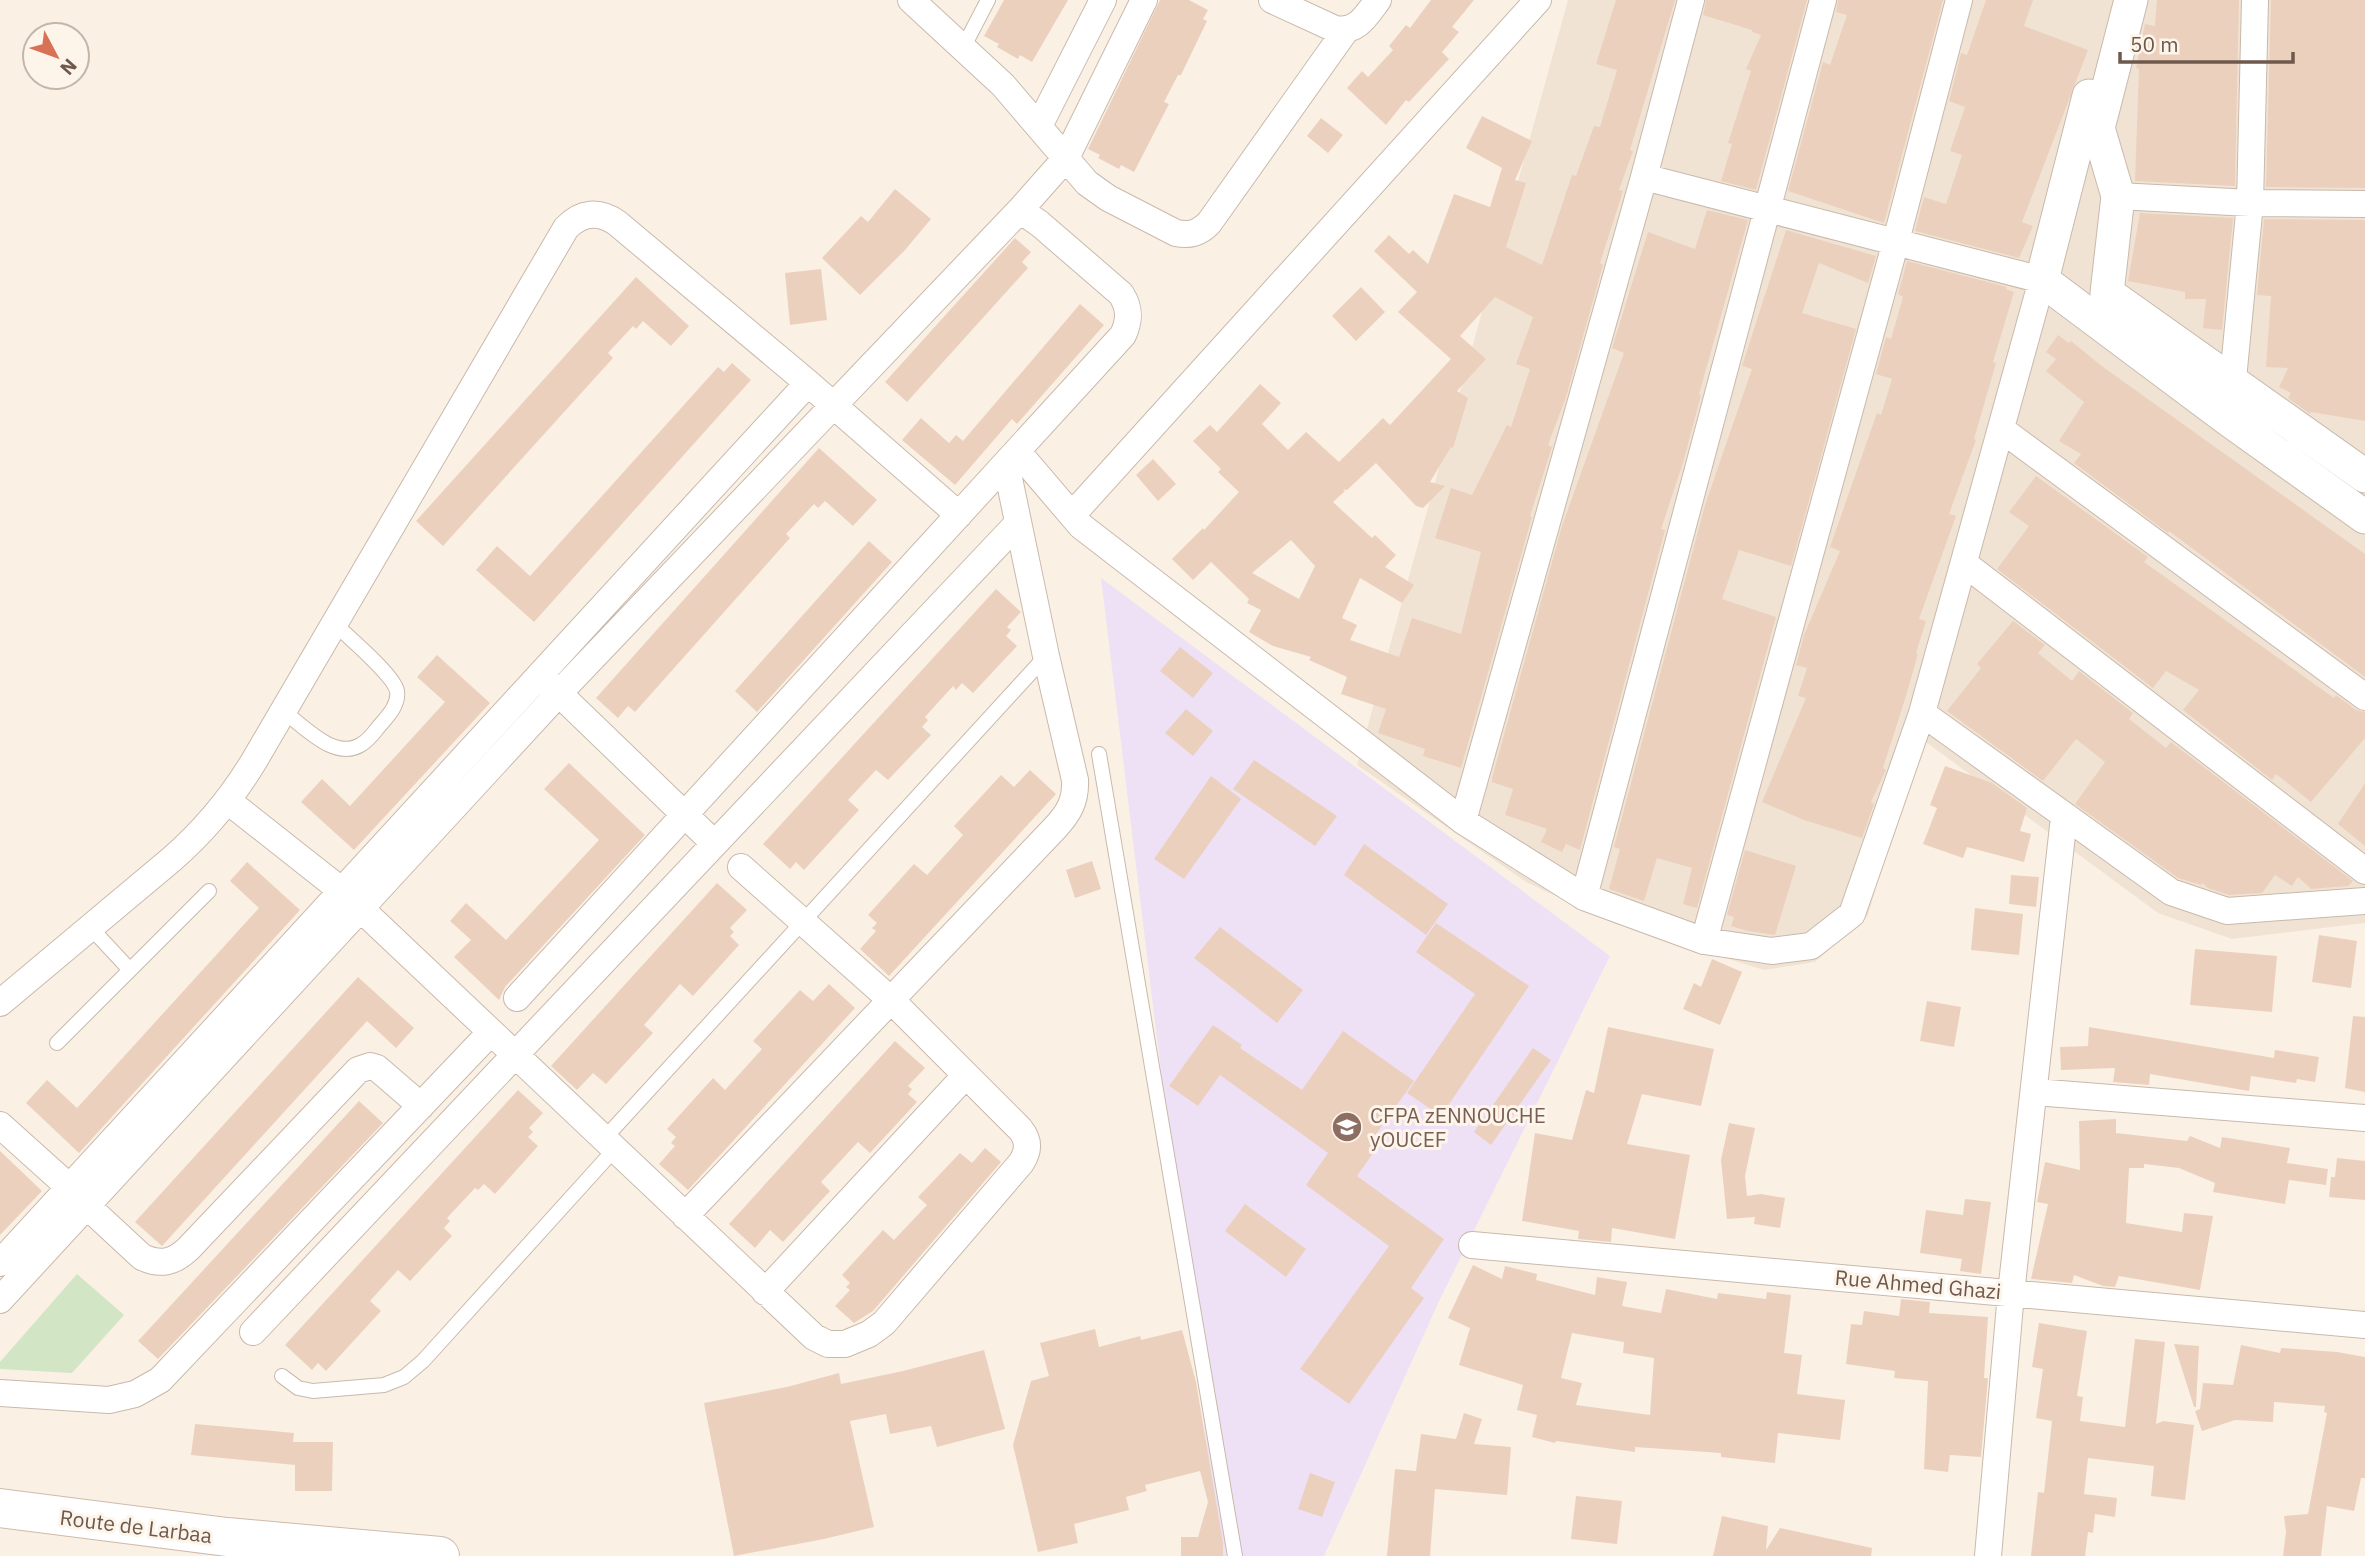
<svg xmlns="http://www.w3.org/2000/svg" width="2365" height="1556" font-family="'IBM Plex Sans',sans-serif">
<rect width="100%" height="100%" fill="#faf1e4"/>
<path fill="#f0e3d3" d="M1568,0H2365V923L2232,939L2158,913L1919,737L1868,915L1815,962L1764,970L1616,924L1526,882L1357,765Z"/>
<path fill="#eee1f6" d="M1101,578L1610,956L1440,1299L1324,1556H1220Z"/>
<path fill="#d2e5c4" d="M77,1274L124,1315L72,1373L0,1369V1362Z"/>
<path fill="#ecd0be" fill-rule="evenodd" d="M1004,0H1068L1032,62L1020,55L1018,59L997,47L999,44L984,36Z
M1160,0H1189L1208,10L1203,19L1207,21L1181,75H1178L1164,102L1169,104L1134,172L1121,165L1119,169L1098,158L1100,155L1088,149Z
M1431,0H1474L1452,27L1459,32L1442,52L1449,59L1409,102L1406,100L1386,125L1347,88L1362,71L1368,77L1393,50L1389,46L1406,25L1410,28Z
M1616,0H1675L1630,150L1633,151L1619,190L1623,191L1600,263L1603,265L1566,397L1548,445L1552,447L1530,516L1532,517L1461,768L1423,756L1425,749L1378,733L1386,709L1341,694L1347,677L1309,660L1311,657L1273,646L1249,632L1261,610L1247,603L1249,599L1211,562L1193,580L1172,559L1203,528L1204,530L1239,492L1218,472L1221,469L1193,441L1210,425L1217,432L1260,384L1281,403L1262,424L1288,450L1306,432L1339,462L1383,418L1390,425L1451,359L1398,312L1417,292L1374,251L1389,235L1409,254L1413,250L1428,264L1454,194L1490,207L1502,168L1466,148L1482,116L1532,141L1515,180L1526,183L1506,247L1542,265L1572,175L1576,176L1594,126L1600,127L1617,70L1596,64ZM1495,297L1533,317L1516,364L1530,369L1511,427L1507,425L1472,495L1451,488L1435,538L1481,552L1461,634L1412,618L1399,657L1350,640L1357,625L1342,618L1360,578L1402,603L1414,585L1385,567L1396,555L1375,535L1372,538L1333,502L1345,491L1343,489L1347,490L1376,463L1416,506L1423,508L1445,486L1430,482L1451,447L1453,448L1468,398L1457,391L1486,359L1460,336ZM1291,540L1315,566L1299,599L1252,573Z
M1706,0H1807L1756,190L1721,181L1732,144L1728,143L1751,71L1746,69L1761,35L1752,32V30L1703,15Z
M1838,0H1943L1884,223L1788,191L1823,62L1830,65L1847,15L1836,12Z
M1986,0H2033L2024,26L2088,50L2022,222L2033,226L2019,258L1915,231L1924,197L1946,204L1962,155L1950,151L1965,107L1949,101L1961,53L1967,55Z
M2157,0H2239L2235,186L2135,181L2139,69L2136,68L2145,24L2155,26Z
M2271,0H2365V188L2266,187Z
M1321,118L1343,135L1328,153L1307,136Z
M895,189L931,219L905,250L860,295L822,258L861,216L868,222Z
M1707,210L1748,220L1699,394L1701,395L1683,463L1661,529L1665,530L1580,850L1566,844L1562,852L1541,842L1547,829L1505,815L1513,789L1492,782V778L1562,526L1624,353L1612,348L1648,232L1695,249Z
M2140,213L2233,218L2222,330L2203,328L2206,299H2185V292L2128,281Z
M2264,219L2365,220V421L2311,412L2310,414L2288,398L2291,393L2279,387L2288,368L2266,367L2271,296L2257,295Z
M1786,230L1876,256L1868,283L1819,263L1802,313L1856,329L1791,566L1739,550L1722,599L1776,617L1697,908L1683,904L1692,868L1657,858L1644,901L1609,889L1620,849L1614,847L1705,505L1752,369L1742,366Z
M1015,238L1031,252L1022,262L1028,268L907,402L885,382Z
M1907,261L2007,287L2006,289L2014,292L1993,362L1996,363L1974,439L1976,440L1949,514L1956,516L1919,619L1926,621L1916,653L1918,654L1906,696L1883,768L1886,770L1871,802L1874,804L1862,838L1804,820L1762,802L1806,698L1798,696L1807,668L1796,665L1804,635L1840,551L1830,547L1877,413L1881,415L1892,379L1876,374L1886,337L1891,339L1903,297L1898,294Z
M821,269L827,320L790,325L785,273Z
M636,277L689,326L671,346L643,321L636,329L633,326L608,353L613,358L443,546L416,521Z
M1361,287L1385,312L1356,341L1332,316Z
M1080,304L1104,325L1017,424L1012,419L955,485L902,440L921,418L949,443L956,435L963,441Z
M2058,335L2069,343L2071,341L2103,367L2365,554V677L2169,531L2168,533L2074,463L2081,454L2059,441L2084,402L2046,371L2056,359L2046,352Z
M732,363L751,380L534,622L476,570L497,546L530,576L718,367L724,372Z
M819,448L877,500L853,526L825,501L818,508L814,504L786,534L790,538L635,712L628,706L618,718L596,698Z
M1153,459L1176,484L1158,501L1136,475Z
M2036,476L2148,557L2144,562L2334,698L2336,695L2356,710L2365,712V738L2311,802L2276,774L2272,780L2183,710L2199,690L2166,671L2153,688L1997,569L2029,526L2009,512Z
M869,541L892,562L757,712L735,691Z
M996,589L1021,612L1007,627L1011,630L1006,636L1017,646L973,693L962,683L956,690L953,686L925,717L928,720L922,727L931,735L888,780L876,770L848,800L859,810L804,870L796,862L790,869L763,844Z
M2013,621L2045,645L2038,653L2072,681L2079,671L2133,713L2129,719L2166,748L2171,742L2353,881L2348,886L2311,889L2298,877L2292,886L2275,875L2262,893L2229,895L2208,888L2202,883L2201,885L2178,878L2075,804L2105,762L2076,739L2043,781L1947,711L1981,668L1977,664Z
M1180,647L1213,673L1193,698L1160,671Z
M437,655L490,703L354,850L301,802L322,779L350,806L445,702L417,677Z
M1186,709L1213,731L1193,756L1165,733Z
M1254,760L1337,816L1315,846L1233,789Z
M569,763L645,835L505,987L499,1000L454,957L471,940L450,921L466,903L506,940L599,840L544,789Z
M1945,766L1992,783L2027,808L2020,831L2031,834L2024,862L1967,847L1963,858L1923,844L1937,808L1930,805Z
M1030,770L1056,794L889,976L860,949L876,931L872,928L877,923L868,915L914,864L927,875L963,835L954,826L1001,775L1014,787Z
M1211,776L1241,799L1184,879L1154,859Z
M2365,783V846L2338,824Z
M1364,844L1448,904L1426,935L1344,875Z
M1745,850L1796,866L1775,935L1748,931L1731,926L1734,917L1727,915Z
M1092,861L1101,889L1075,898L1066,870Z
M247,862L300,910L79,1153L26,1103L47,1080L77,1108L259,908L230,881Z
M2011,875L2039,877L2036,907L2009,904Z
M717,883L747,910L730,928L734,932L730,936L739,945L693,996L680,984L644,1025L653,1033L606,1084L593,1073L577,1090L551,1066Z
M1975,908L2023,914L2019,955L1971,950Z
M1436,923L1529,986L1441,1116L1407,1093L1475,994L1416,952Z
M1220,927L1303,990L1277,1023L1194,958Z
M2319,935L2357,941L2351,988L2312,982Z
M2195,949L2277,956L2272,1012L2190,1005Z
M1712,959L1742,972L1720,1025L1683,1009L1694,983L1701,987Z
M358,977L414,1028L396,1048L367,1021L162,1246L135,1222Z
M829,984L855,1008L688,1190L659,1164L675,1146L671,1143L676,1137L667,1129L713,1078L725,1090L762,1049L753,1041L800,990L813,1001Z
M1927,1001L1961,1007L1954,1047L1920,1041Z
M2353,1016L2365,1017V1092L2345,1088Z
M1213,1025L1242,1045L1240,1048L1302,1090L1343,1031L1414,1081L1374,1137L1381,1142L1357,1176L1444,1239L1411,1288L1424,1298L1349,1404L1300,1369L1389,1246L1306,1185L1328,1153L1220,1075L1198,1106L1169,1086Z
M1608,1027L1714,1049L1701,1106L1642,1094L1627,1144L1690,1155L1675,1239L1612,1228L1611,1242L1578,1239L1579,1231L1522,1221L1535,1133L1572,1140L1586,1090L1594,1093Z
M2089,1027L2274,1058L2275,1050L2319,1057L2315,1082L2297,1079L2296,1083L2251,1076L2249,1091L2150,1074L2149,1085L2113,1082L2115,1068L2061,1070L2060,1047L2088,1046Z
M895,1041L925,1068L908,1086L912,1089L908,1094L917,1102L870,1153L858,1142L821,1182L830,1191L783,1242L770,1230L755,1248L729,1224Z
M1533,1048L1551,1060L1491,1145L1474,1132Z
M518,1090L543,1113L529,1128L533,1132L528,1137L538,1146L495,1194L484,1184L478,1190L475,1188L447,1218L450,1221L444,1228L452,1236L410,1281L398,1270L370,1301L381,1311L326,1371L318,1363L312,1370L285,1345Z
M359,1101L383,1123L158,1359L138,1341Z
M2116,1119V1133L2187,1141L2190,1136L2220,1148L2222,1137L2290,1148L2287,1163L2328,1169L2326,1185L2289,1180L2285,1204L2213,1192L2215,1183L2179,1168L2144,1164V1168H2129L2126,1223L2182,1232L2184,1213L2213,1216L2200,1290L2119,1276L2115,1287L2103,1286L2074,1275L2072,1283L2031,1279L2048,1204L2037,1202L2045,1162L2080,1170L2079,1121Z
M1729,1123L1755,1128L1745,1176L1747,1196L1761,1194L1785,1198L1780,1228L1754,1224L1755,1217L1727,1219L1721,1160Z
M985,1148L1001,1162L873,1311L854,1323L835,1306L850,1290L846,1287L850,1283L842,1275L883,1230L894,1240L927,1205L918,1197L960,1153L972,1163Z
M0,1151L42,1191L0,1235Z
M2337,1158L2365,1161V1200L2329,1197L2331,1177H2335Z
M1965,1199L1991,1202L1981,1274L1960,1271L1962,1259L1920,1253L1926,1210L1963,1215Z
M1245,1204L1306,1249L1286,1277L1225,1231Z
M1473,1265L1502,1279L1505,1266L1537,1274L1536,1280L1595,1295L1597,1277L1627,1282L1622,1306L1661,1313L1666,1289L1717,1299L1718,1293L1766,1299L1767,1292L1791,1295L1784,1353L1802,1355L1797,1394L1845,1400L1840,1440L1778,1433L1775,1463L1721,1457V1453L1635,1447V1452L1556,1441L1555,1443L1532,1437L1537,1415L1517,1410L1523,1385L1459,1365L1470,1328L1448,1318ZM1572,1333L1624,1342L1623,1353L1654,1358L1650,1415L1576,1405L1582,1383L1561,1378Z
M1901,1299L1930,1302L1929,1313L1988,1317L1984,1378H1988L1981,1457L1950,1455L1948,1472L1924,1469L1928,1381L1894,1378L1895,1371L1846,1364L1851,1324L1862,1325L1864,1311L1899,1316Z
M2039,1323L2087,1331L2077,1396L2083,1397L2080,1421L2125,1427L2135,1339L2165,1342L2156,1424L2163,1421L2194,1425L2185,1500L2151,1496L2154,1466L2088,1458L2084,1494L2117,1498L2115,1517L2095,1514L2093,1533L2088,1532L2085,1556H2031L2038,1492L2044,1493L2052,1421L2036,1418L2043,1369L2032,1367Z
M1095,1329L1099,1347L1140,1336L1141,1340L1182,1330L1196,1382L1223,1543V1556H1181V1537H1198L1208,1502L1200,1471L1145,1485L1147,1491L1126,1497L1129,1510L1074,1524L1078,1543L1038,1552L1013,1445L1031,1381L1049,1376L1040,1343Z
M2174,1344L2199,1346L2196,1407H2194Z
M2241,1345L2280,1353L2281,1348L2337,1352L2365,1357V1478H2361L2354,1511L2327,1506L2321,1556H2283L2286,1532L2284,1516L2308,1514L2327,1413L2324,1412L2325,1406L2274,1402L2273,1422L2235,1420L2202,1431L2195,1411L2200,1409L2203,1383L2233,1385Z
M984,1350L1005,1429L937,1447L931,1426L890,1434L886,1414L850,1421L874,1527L824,1539L734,1556L704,1403L787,1387L839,1373L841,1384L903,1371Z
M1464,1413L1482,1419L1474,1444L1511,1447L1507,1495L1435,1489L1430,1556H1387L1395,1469L1416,1471L1421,1434L1456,1439Z
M195,1424L294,1433L293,1442H333L332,1491H295V1465L191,1455Z
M1310,1473L1335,1482L1322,1517L1298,1509Z
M1576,1496L1622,1501L1617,1544L1571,1539Z
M1722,1516L1768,1526L1766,1550L1780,1528L1872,1548L1871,1556H1713Z"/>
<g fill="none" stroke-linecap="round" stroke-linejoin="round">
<g stroke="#c9b9ac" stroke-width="16">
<path id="service" d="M963,48L988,0
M283,711C304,726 335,762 362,744C370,739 375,731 381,724C389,715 399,704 397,691C394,675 348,637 335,624
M1099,754L1235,1556
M90,927L130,970
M57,1043L209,891
M603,1140L1046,656
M282,1376L298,1388L313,1391L384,1385L404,1377L423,1361L614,1150"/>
</g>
<g stroke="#c9b9ac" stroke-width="28">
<path id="minor" d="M911,0L1003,85L1087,183L1108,198L1176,233C1190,236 1199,233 1209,223L1346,30
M1272,0L1335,29C1357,33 1366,16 1378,0
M1039,126L1103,0
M2118,196L2250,203L2365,204
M1020,210L1066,158L1144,0
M2231,400L2250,203L2255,0
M2001,429L2365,697
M1017,451L1081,526L1463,821L1584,897L1704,941L1772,951L1811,946L1852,914L1922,713L2042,280L1644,177
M1072,515L1538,0
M1965,564L2365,871
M546,681L714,843
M1922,713L2171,892L2227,911L2365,901
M228,801L342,891L814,1337L828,1344H845L869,1334L884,1323L1021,1163C1029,1151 1029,1140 1020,1129L891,1000L741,867
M1463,821L1644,177L1691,0
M1584,897L1823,0
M1704,941L1896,241L1959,0
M0,1003L172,859C205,830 231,799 254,761L566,228C581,212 599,210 617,223L808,383L959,515
M2035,1092L2365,1118
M0,1125L69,1187
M87,1206L142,1257C161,1266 174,1262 188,1249L358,1070L370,1066L377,1068L421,1106
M685,1216L1054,829C1069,813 1076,801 1075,780L1046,656L1006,464
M1472,1245L2365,1325
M0,1263L808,383
M765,1292L966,1075
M0,1300L559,693L1020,210L1040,224L1121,294C1130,308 1130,320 1123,335L517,998
M253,1332L1018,523
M0,1393L109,1400L135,1394L160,1380L490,1033
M1988,1556L2011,1293L2064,817"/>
</g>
<g stroke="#c9b9ac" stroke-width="35">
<path id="tertiary" d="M2131,0L2098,128L2118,196L2107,293L2365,476
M2042,280L2228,419L2365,517
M2042,280L2089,96"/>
</g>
<g stroke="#cebbac" stroke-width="40">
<path id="secondary" d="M0,1508L227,1537L440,1556"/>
</g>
<use href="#service" stroke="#fff" stroke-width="14"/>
<use href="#minor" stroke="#fff" stroke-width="26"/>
<use href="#tertiary" stroke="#fff" stroke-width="33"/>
<use href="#secondary" stroke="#fff" stroke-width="38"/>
</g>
<defs>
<g id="university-disc" transform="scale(1.575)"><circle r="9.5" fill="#8d6e63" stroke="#fdf5ea"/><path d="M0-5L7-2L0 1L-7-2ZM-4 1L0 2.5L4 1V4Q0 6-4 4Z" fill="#fff"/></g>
</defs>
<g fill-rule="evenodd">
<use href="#university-disc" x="1347" y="1127"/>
</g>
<g text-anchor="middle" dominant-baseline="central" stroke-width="6" stroke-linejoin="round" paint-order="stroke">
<g font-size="21" fill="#785e54" stroke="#fdf5ea" text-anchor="start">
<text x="1370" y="1115">CFPA zENNOUCHE<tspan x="1370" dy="24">yOUCEF</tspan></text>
</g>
<g font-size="21" fill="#6f584c" stroke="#fdf5ea">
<text transform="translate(1918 1284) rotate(5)">Rue Ahmed Ghazi</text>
<text transform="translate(136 1526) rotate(7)">Route de Larbaa</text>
</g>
</g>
<g transform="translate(56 56) rotate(131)"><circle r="33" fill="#fdf5ea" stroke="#c4b6ab" stroke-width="2"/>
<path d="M0-5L12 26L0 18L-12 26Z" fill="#d87155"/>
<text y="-10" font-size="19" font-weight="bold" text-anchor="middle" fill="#6f584c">N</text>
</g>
<path d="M2120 52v10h173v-10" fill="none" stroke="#6f584c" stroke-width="3.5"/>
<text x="2130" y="52" font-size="21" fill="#6f584c" stroke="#fdf5ea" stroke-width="5" paint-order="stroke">50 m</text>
</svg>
